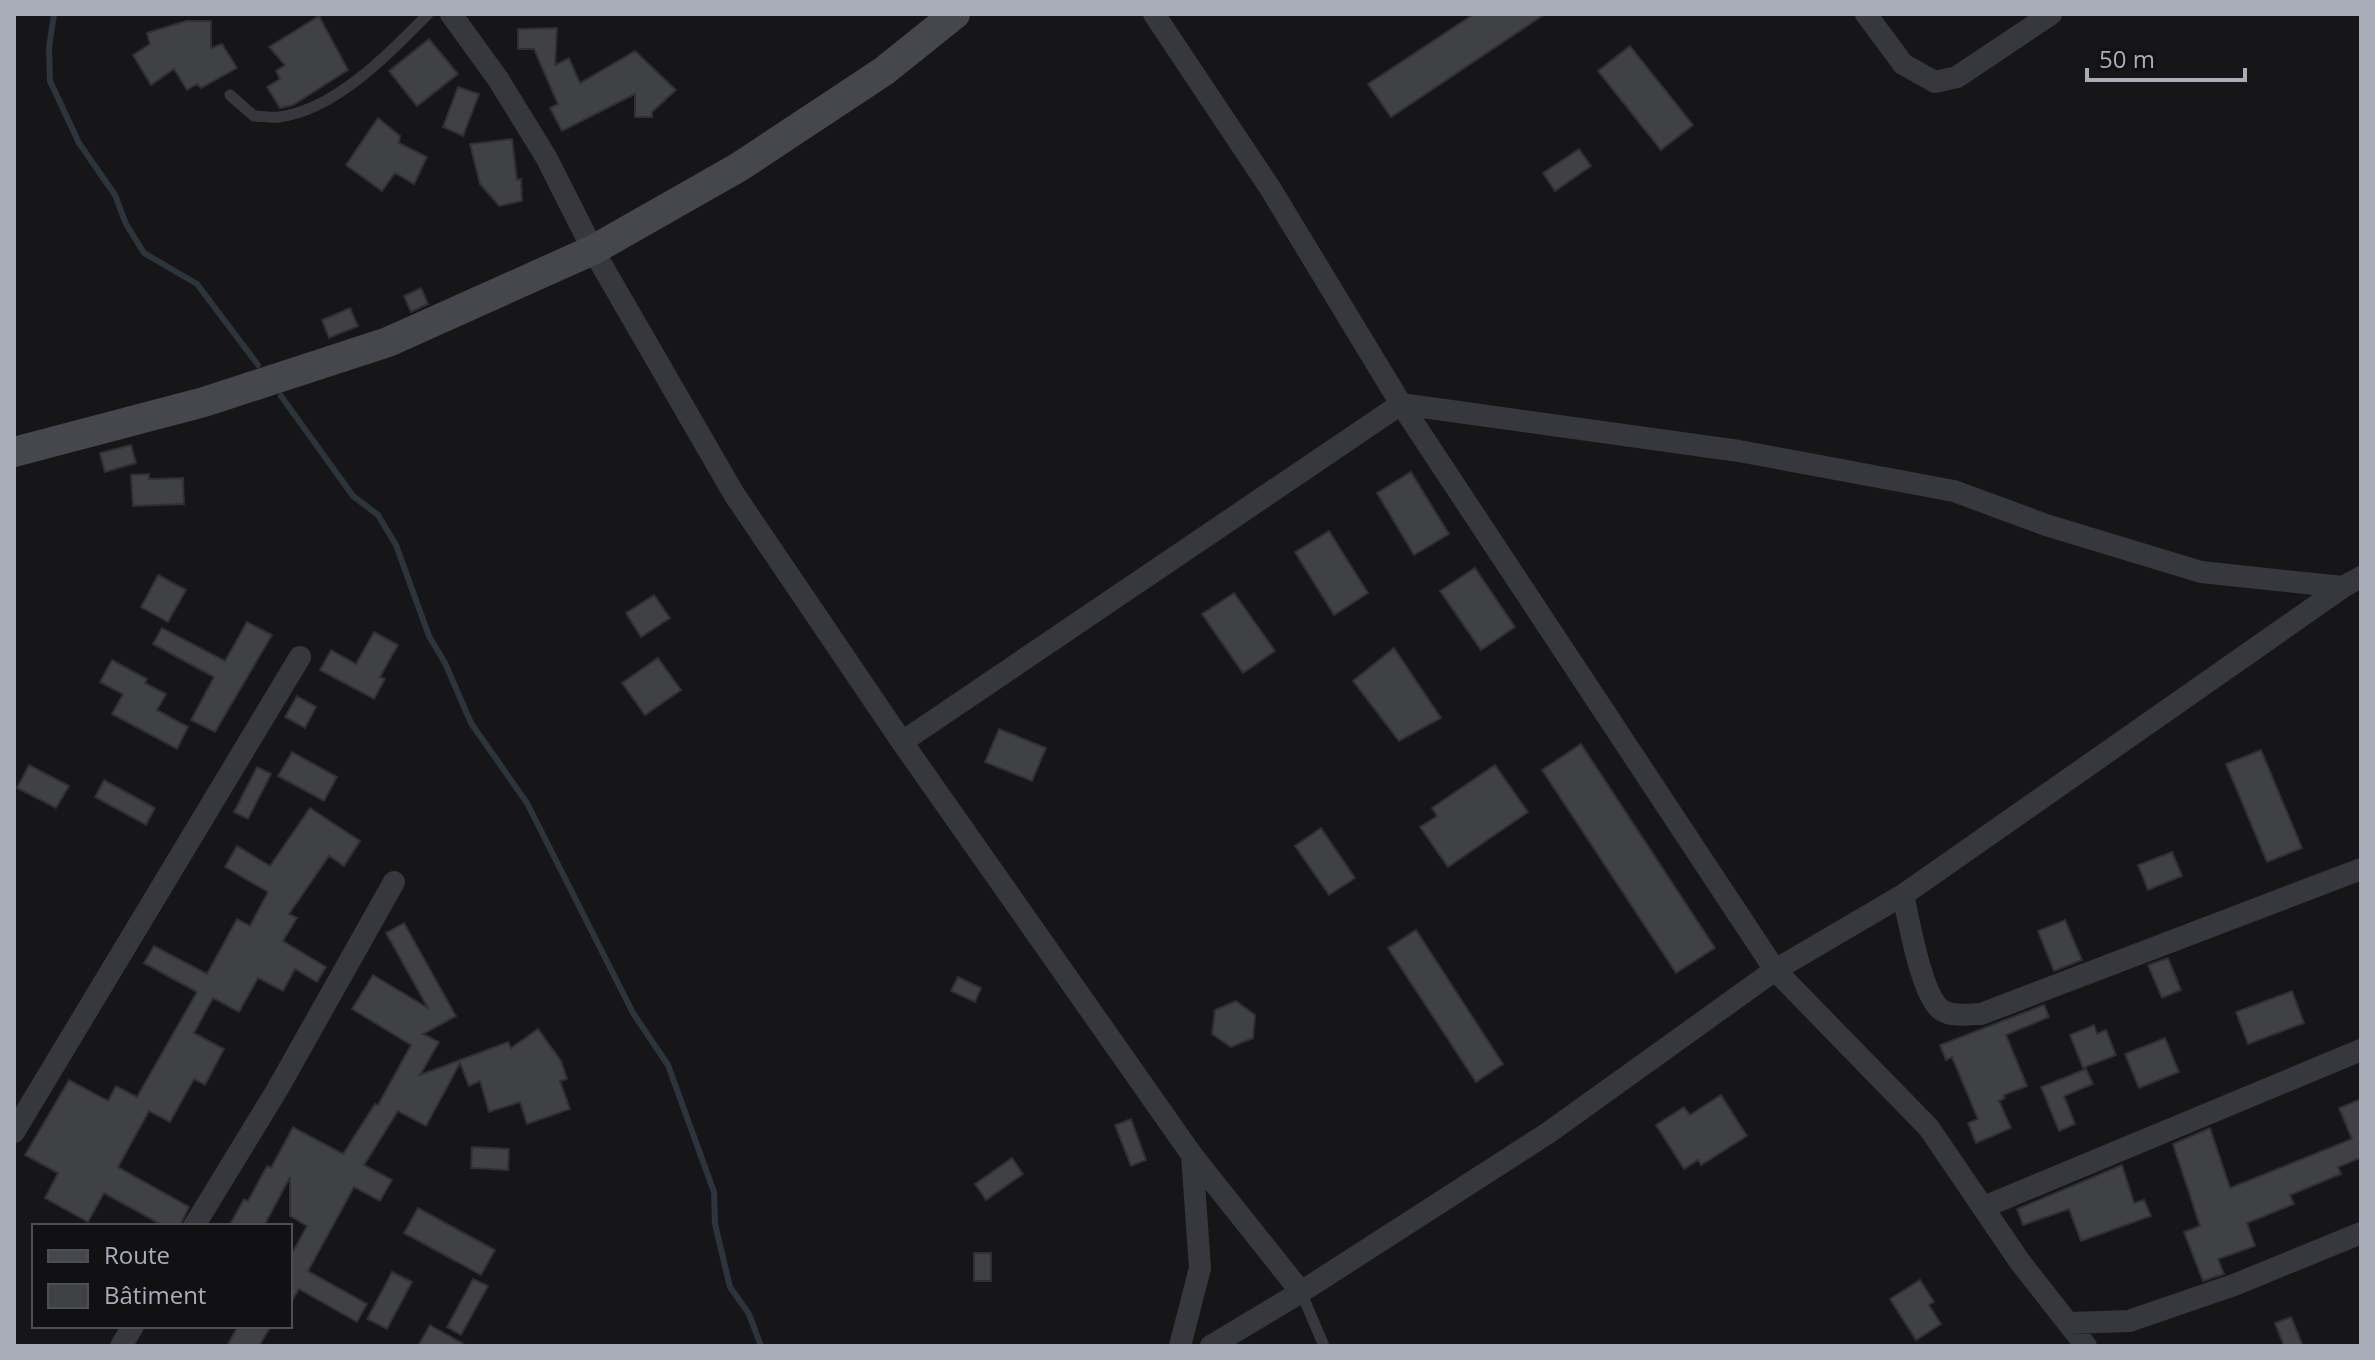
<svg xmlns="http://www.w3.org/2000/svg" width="2375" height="1360" font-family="'Open Sans',sans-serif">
<rect width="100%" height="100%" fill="#161618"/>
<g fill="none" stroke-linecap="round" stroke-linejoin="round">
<path stroke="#2c353c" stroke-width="6" d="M54,14L49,48L50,81L79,143L115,195L126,224L144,253L197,284L258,365
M281,396L353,496L378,515L396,545L429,636L445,663L471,723L527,803L633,1013L668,1065L714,1192L715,1224L730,1287L749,1314L761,1346"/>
</g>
<path fill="#404145" stroke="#303034" stroke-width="2" d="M1474,14H1545L1391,117L1368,84Z
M319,16L348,70L293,105L280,108L267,87L280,79L276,71L285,65L269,47Z
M186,21H211V48L222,44L237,68L201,88L197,84L187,90L174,69L151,85L133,55L150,44L147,33Z
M557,28L555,65L569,58L580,83L635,51L676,90L652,112V117H635V94L562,131L550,108L558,104L534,49H518V29Z
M429,39L458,74L417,106L389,71Z
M1630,46L1693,125L1661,150L1598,71Z
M458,87L479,94L463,136L443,127Z
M378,118L400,136L399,143L427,157L414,184L395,173L382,191L346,165Z
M512,139L517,180L521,179L522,201L499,206L480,184L470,144Z
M1579,149L1591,166L1555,191L1543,173Z
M421,288L428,304L411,312L404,296Z
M350,308L358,326L329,338L322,320Z
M131,445L136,463L105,472L100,453Z
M1411,472L1449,534L1414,555L1377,493Z
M149,474V479L183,478L184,504L133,506L131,475Z
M1329,531L1368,593L1334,615L1295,552Z
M1475,568L1515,627L1481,650L1440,591Z
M158,575L186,590L168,622L141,607Z
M1234,593L1275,651L1243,673L1202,614Z
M654,595L670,618L641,637L626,613Z
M247,622L272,635L215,732L191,720L214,677L153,644L162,628L225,661Z
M374,632L398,645L380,677L385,679L374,699L320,670L331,650L356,664Z
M1394,648L1441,718L1399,741L1353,681Z
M658,658L681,690L645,715L622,683Z
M112,660L147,679L145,683L166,694L157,710L188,727L177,749L112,714L123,694L100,682Z
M297,696L316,707L305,728L285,717Z
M999,729L1046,748L1032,781L985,762Z
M1581,744L1715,948L1676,973L1542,770Z
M2261,750L2302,848L2267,862L2226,764Z
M292,752L337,777L324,801L278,776Z
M29,765L69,786L56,808L17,788Z
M1495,765L1528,812L1448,867L1420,827L1437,816L1432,808Z
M257,767L271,774L248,819L234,812Z
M104,780L155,808L146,825L95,797Z
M310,808L360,841L344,866L329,856L289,914L297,918L283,941L326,967L317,982L295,969L283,991L258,978L239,1012L213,998L194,1033L224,1049L205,1085L194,1079L170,1122L149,1111L118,1167L189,1207L180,1226H164L104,1193L88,1222L45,1198L58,1173L25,1155L69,1080L108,1101L116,1086L137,1097L197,992L144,963L154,946L207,974L237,919L250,926L268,892L225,867L237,846L270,866Z
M1321,828L1355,878L1329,895L1295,846Z
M2172,852L2182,876L2148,890L2138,865Z
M2065,920L2082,960L2054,971L2038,931Z
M404,923L456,1016L423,1034L439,1042L420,1075L508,1042L511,1048L538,1029L561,1061L567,1079L560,1081L570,1109L527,1124L520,1102L489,1112L480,1081L469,1086L460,1063L426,1126L398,1111L364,1165L392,1180L380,1201L354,1187L308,1271L367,1304L357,1322L299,1289L290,1304V1257L307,1226L290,1216V1177L264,1226H229L244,1199L248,1201L267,1166L271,1168L293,1127L343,1154L375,1104L378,1105L411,1045L352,1009L373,975L428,1008L386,933Z
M1416,930L1503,1064L1476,1082L1388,948Z
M2168,958L2181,990L2162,998L2148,965Z
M958,977L981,988L975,1002L951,991Z
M2292,991L2304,1023L2248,1044L2236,1012Z
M1236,1001L1255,1015L1253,1038L1231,1047L1212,1034L1215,1010Z
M2044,1005L2049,1017L2006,1035L2027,1086L2004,1095L2005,1098L1999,1101L2011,1128L1976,1143L1968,1123L1978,1119L1952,1057L1946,1060L1940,1045Z
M2094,1025L2097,1034L2106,1030L2116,1055L2083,1068L2070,1035Z
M2165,1038L2179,1072L2139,1088L2125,1054Z
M2086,1069L2093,1084L2064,1096L2075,1124L2059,1131L2041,1087Z
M1721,1095L1747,1136L1701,1165L1698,1160L1684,1169L1656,1125L1684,1107L1690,1115Z
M2361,1099V1161L2360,1158L2338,1167L2341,1174L2290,1195L2294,1204L2247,1223L2255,1246L2218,1259L2224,1274L2203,1281L2184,1232L2200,1226L2173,1144L2210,1128L2230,1188L2352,1139L2339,1108Z
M1131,1119L1146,1160L1131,1166L1115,1125Z
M472,1147L509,1149L508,1170L471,1168Z
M1012,1158L1023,1174L986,1200L975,1184Z
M2122,1165L2134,1203L2144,1200L2151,1216L2081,1241L2069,1209L2023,1225L2017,1209Z
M418,1208L495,1250L481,1275L404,1233Z
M974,1253H991V1281H974Z
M392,1272L412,1282L387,1329L367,1319Z
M473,1279L488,1286L461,1335L447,1327Z
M1920,1280L1934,1302L1929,1305L1941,1324L1916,1340L1890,1299Z
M2291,1317L2303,1346H2284L2275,1323Z
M430,1325L467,1346H418Z
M238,1326H271L259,1346H227Z"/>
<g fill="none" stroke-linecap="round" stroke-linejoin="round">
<path stroke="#37383d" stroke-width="11" d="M230,95L254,116C262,116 271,118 279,117C335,110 390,53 428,14
M1301,1292L1324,1346"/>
<path stroke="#37383d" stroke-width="22" d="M451,14L498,79L546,157L593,250L734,494L902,742L1192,1155L1301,1292
M1154,14L1270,188L1401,404L1775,970L1929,1128L2020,1262L2086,1346
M1866,14L1903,64L1935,82L1957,77L2051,14
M902,742L1401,404L1739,451L1954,491L2046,525L2201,572L2343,587
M1903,895C1909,921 1921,991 1939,1008C1949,1018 1968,1014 1981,1014L2361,869
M14,1132L300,657
M1984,1207L2361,1050
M194,1226L277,1090L394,882
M2070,1323L2129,1321L2234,1285L2361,1233
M121,1346L133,1326
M1180,1346L1200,1268L1192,1155
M1211,1346L1301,1292L1548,1133L1775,970L1903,895L2343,587L2361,577"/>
<path stroke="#45474d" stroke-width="30" d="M14,452L204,402L388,342L593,250L739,167L884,71L955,14"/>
</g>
<rect width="2375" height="1360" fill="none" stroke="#a8adb8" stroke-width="32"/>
<rect x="32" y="1224" width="260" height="104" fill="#111113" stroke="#4d4f55" stroke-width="2"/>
<rect x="48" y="1250" width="40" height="12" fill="#45474d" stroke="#4d4f55" stroke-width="2"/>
<text x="104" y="1264" font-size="24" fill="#a8adb8">Route</text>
<rect x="48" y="1284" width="40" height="24" fill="#404145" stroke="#4d4f55" stroke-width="2"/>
<text x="104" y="1304" font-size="24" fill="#a8adb8">Bâtiment</text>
<path d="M2087 68v12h158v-12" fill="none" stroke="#a8adb8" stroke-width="4"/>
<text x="2099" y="68" font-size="24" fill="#a8adb8" stroke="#111113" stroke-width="6" paint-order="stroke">50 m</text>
</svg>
